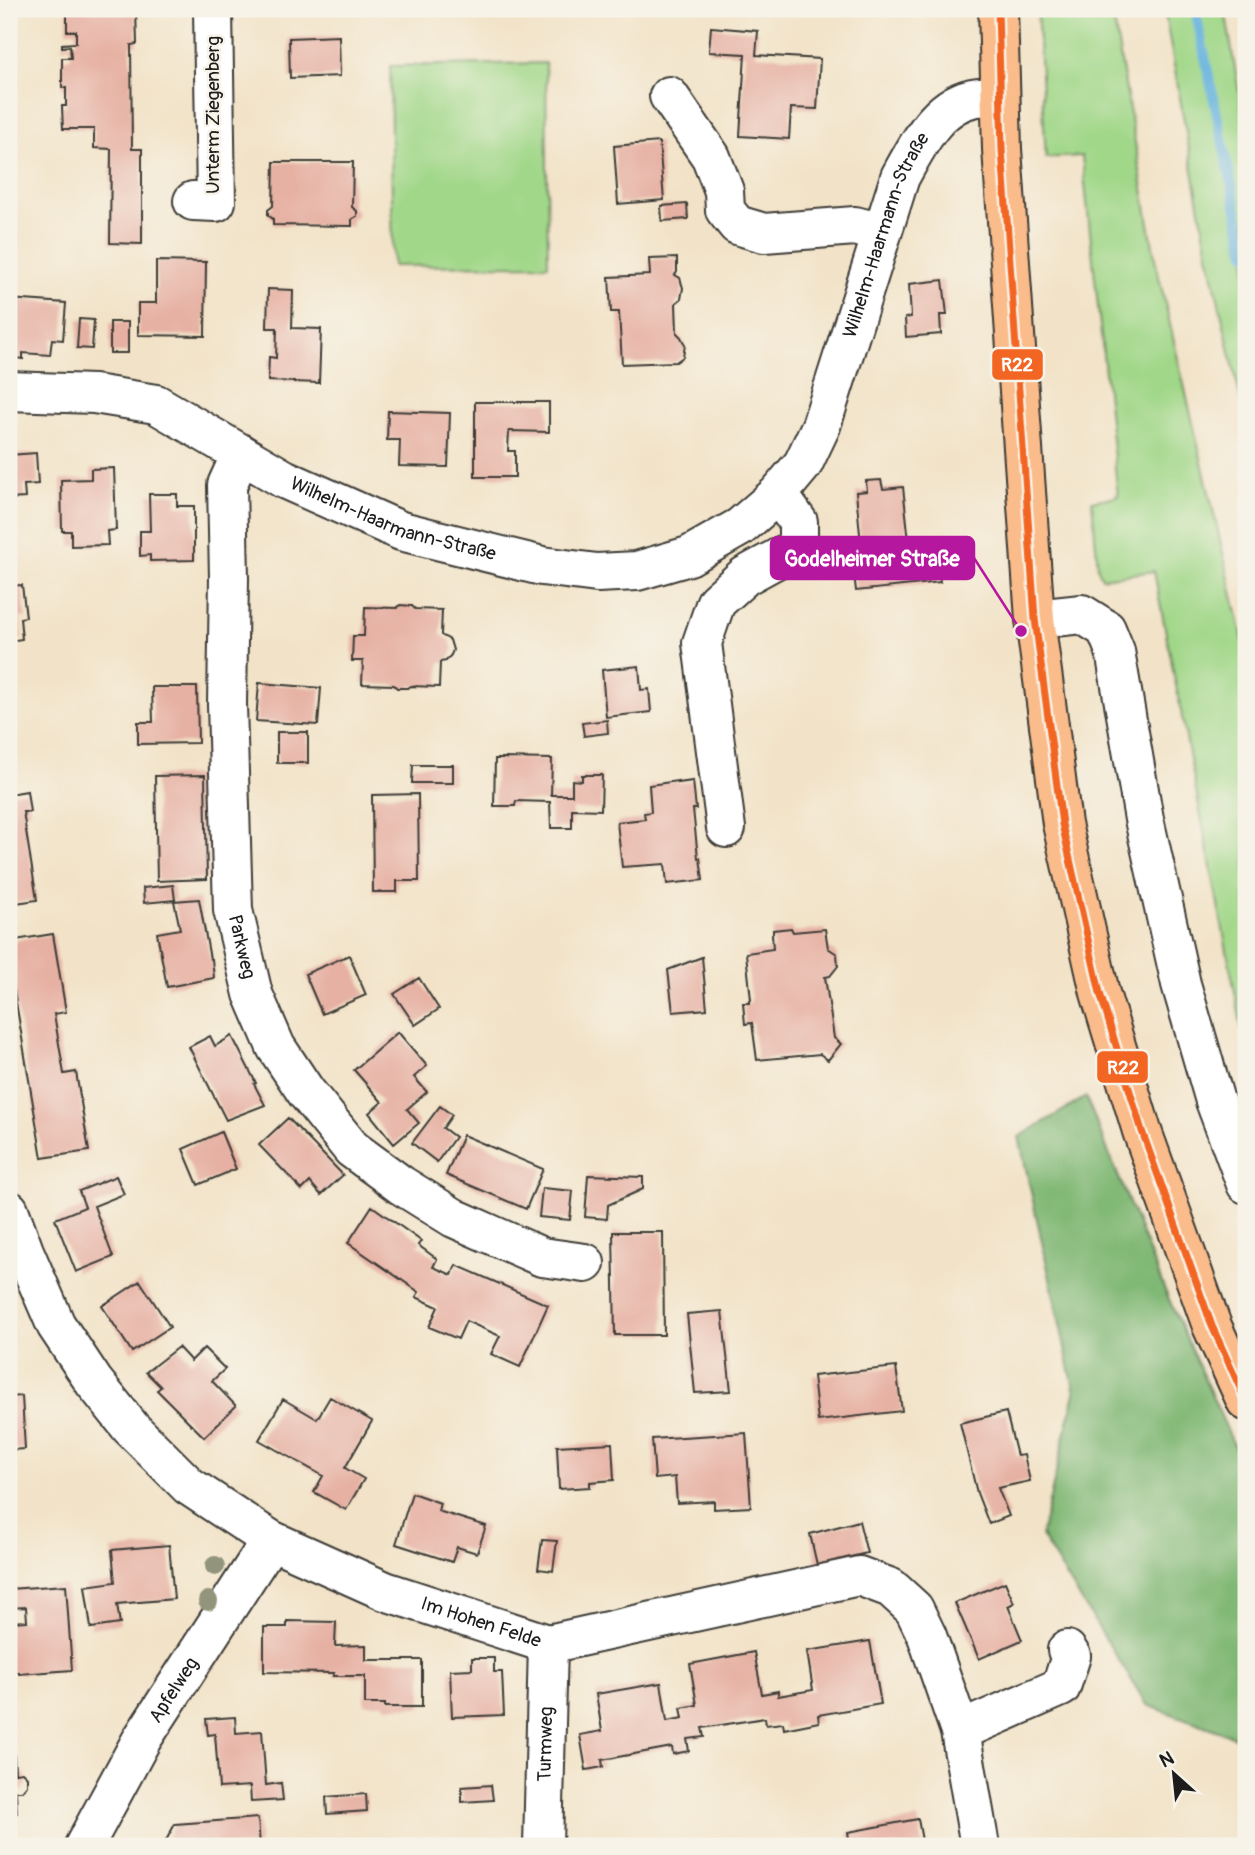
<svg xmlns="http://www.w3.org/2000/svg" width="1255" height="1855" font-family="Pangolin,sans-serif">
<rect width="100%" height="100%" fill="#f7f3e8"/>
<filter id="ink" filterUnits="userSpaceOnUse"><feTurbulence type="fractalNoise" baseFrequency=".0143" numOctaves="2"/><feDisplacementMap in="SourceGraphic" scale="14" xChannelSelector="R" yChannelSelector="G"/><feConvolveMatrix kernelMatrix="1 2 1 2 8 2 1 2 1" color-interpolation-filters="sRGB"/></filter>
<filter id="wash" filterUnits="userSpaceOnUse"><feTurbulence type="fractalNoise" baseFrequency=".00686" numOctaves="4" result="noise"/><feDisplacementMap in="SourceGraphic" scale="28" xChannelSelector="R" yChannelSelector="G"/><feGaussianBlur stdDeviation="1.57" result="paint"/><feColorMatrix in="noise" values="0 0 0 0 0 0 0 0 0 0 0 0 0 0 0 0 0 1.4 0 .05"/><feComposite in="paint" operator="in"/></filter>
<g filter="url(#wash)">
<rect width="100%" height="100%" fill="#f2e3c8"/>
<path fill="#a0d788" stroke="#5e7a52" stroke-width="2" d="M1037,9H1112L1156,264L1246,652V1041L1242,1029L1154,571L1102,578L1098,569L1092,501L1118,496L1082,156L1046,158Z
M1164,9H1225L1246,134V423L1208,254Z
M546,63L548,265L393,266L390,66Z"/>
<path fill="#80b874" stroke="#4e6a48" stroke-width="2" d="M1086,1097L1163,1286L1246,1472V1741L1147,1705L1041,1536L1075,1393L1019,1137Z"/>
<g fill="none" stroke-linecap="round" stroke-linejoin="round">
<path stroke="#65b2de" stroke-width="10" d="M1195,9L1246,254"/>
</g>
<g id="blocks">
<path fill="#e6b0a3" d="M67,9H136L137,44L131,45L132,149H142V244L110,243L111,149L94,148V129H63L62,106H66V88H62V58H71L70,46L62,47V44L76,43V31H67Z
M729,9H777V13L729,11Z
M711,27L758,31L756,55L820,59L817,109L791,108L789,139L740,136L745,54L709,52Z
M339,36L340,76L290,78L289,38Z
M659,142L664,200L618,204L614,146Z
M274,162H353L352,207L357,211V216L352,219V226L273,225V219L268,215V210L273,206Z
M687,204L688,219L662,221L661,206Z
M677,258V272L675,275L680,278L683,288L681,299L676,303L677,333L681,337L685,345L683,357L676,362L622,364L619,312H611L609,277L650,275L649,259Z
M156,261L206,262L205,336L138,335V303H156Z
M943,280L947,315H940L941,334L906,337L905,318L911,317L909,284Z
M268,289L293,290L292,328L321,329L319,383L268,381L269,357L276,358L277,328H267Z
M9,299L66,303L63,340L52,339L50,355L23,353V359L9,357Z
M79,319L94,320L92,349L77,348Z
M110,322H128V353H110Z
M475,402H549V432L509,431L508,451H515V477H475Z
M388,411L450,413L448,467L399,466L400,440H387Z
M36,453L38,484L24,485L25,498L9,499V455Z
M114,468L116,530L107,531L108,545L71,546V531H62L61,480L91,479V469Z
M881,480L883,489L903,487L910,550L936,547L940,582L856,591L852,556L862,555L856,492L867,491L866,481Z
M149,494H177V506H194V560L150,561V555L140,556V531H150Z
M22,585L26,617L20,618L22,639L9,641V586Z
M400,605L412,606L415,609L442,610L441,635L450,640L453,650L451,655L446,661L440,662L439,687L411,686L408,688H397L394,685L362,684L363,661H352L353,636H364L365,607L397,608Z
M639,666L641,690L649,689L651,712L606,717L602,670Z
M259,683L321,688L318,725L256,721Z
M152,687H197L198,743L138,744V722H153Z
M607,720L608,733L584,736L582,723Z
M277,732H308V763H277Z
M502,758L552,759L551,795H572V780L582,781V775H602L601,810L572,809V828H551L550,802L516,801L515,806H494L495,759H502Z
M413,765H453V783H412Z
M205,775L207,879L157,881L155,776Z
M678,781V783L693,781L696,809H693L698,858H700L703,880L667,884L665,864L622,867L617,822L645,819L644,813L651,812L649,785Z
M27,791L30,812H23L37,900L9,904V794Z
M418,794L419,881H397V892H373L372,795Z
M173,885L175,900L144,903L143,888Z
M199,899L210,959H212L214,978L167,987L157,933L180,929L174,901Z
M791,928L793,932L825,929L828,948L837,954L838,966L830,976L825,977L834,1038L841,1044L828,1060L820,1054L757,1060L752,1023L745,1024L743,1003H750V1001L751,1000L746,953L773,949L772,934L773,933V930Z
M53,934L66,1012L54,1014L64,1074L76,1072L89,1151L42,1158L9,960V941Z
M349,955L366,995L322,1014L305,974Z
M702,957L707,1009L673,1012L668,970Z
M419,978L439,1009L415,1025L394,994Z
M398,1032L427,1066L414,1077L427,1092L407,1109L419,1123L394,1144L369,1113L382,1102L354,1070Z
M210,1036L215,1046L232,1036L256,1083L254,1084L265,1105L226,1120L189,1047Z
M440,1106L452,1115L443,1128L455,1137L437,1162L412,1143Z
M288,1118L343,1175L321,1195L310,1182L302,1190L259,1145Z
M221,1132L236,1169L198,1185L183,1149Z
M463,1135L543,1169L526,1209L446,1175Z
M588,1175L643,1177V1189L608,1205L607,1219L585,1217Z
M116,1176L124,1194L94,1206L113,1257L76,1272L55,1219L85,1207L79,1191Z
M542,1188L573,1191L570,1220L539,1217Z
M372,1206L421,1241L418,1245L437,1259L433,1267L452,1275L456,1265L548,1305L520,1367L491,1354L500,1336L466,1321L458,1339L429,1327L438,1307L416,1297L419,1292L348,1243Z
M613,1232H663L664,1335H615Z
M140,1281L170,1327L132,1352L102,1306Z
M722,1311L731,1391L695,1393L687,1314Z
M178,1347L191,1361L204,1348L225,1369L212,1381L236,1406L204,1437L157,1390L161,1387L146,1372Z
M896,1367L902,1411L818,1421L813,1376Z
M22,1396L25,1449L9,1450V1397Z
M330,1397L372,1421L345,1468L364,1479L346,1510L314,1492L323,1476L259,1440L283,1399L317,1419Z
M1006,1412L1017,1456L1024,1455L1030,1481L998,1488L1009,1516L989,1524L977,1493L960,1423Z
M746,1433L751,1507L714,1509V1501L677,1503L675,1477L655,1479L652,1439Z
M612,1443L614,1480L590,1482V1487L559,1489L557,1446Z
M412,1493L440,1503L438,1511L486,1526L477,1553L457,1547L452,1562L396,1544Z
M859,1521L867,1553L817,1565L810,1534Z
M542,1540L557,1541L553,1571L538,1569Z
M169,1545L174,1599L117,1604L120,1624L91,1628L85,1586L115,1582L112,1550Z
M1005,1582L1014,1603L1008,1606L1022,1640L979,1659L955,1603Z
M66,1585L72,1670L19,1674V1672H9V1622L27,1621L26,1607L9,1608V1589Z
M287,1621L336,1622L335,1646L366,1645V1660H422V1707H385V1704H365V1676H333L334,1673L264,1672V1627H287Z
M870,1641L881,1704L818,1715L819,1722L784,1729L783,1723L766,1725L765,1718L702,1728L704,1737L687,1739L689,1751L673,1754L672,1747L607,1759L602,1760L603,1767L586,1770L580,1735L602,1731L596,1694L661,1683L667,1721L683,1718L681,1708L697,1705L690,1664L754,1652L762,1694L778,1691V1696L813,1690L807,1651Z
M472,1658H494V1672H502L504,1715L452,1717L450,1670L472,1669Z
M235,1717L236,1733L262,1731L266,1785L281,1783L283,1800L251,1802L250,1786L219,1788L215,1734L208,1735L206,1719Z
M9,1736H13L15,1773L22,1772L27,1777V1785L22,1791H16L17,1813H9Z
M491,1785L493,1800L462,1802V1787Z
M366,1794L367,1811L327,1814L326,1797Z
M258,1818L260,1846H163L175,1824Z
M918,1819L923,1846H850L848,1832Z
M634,1840L636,1846H603V1845Z"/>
</g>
</g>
<g filter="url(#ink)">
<use href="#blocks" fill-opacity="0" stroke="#3c3a36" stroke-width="2"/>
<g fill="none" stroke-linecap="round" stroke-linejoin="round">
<g stroke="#3c3a36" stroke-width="42">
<g id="minor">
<path d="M669,96L711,157L724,191L725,210L737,225L764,233L855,226L882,233"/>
<path d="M193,201L216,202L213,9"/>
<path id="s1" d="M9,391L94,394L156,404L284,479L401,531L542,566L597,573L637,571L689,556L740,527L778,494L803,464L821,426L900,177C918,145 937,102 978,97C985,96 993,98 1000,98"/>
<path id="s2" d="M241,454L227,485L229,578L227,704L233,910L253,994L276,1047L306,1092L352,1149L401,1185L454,1218L542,1257L585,1263"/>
<path d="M1035,619L1082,614L1106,629L1115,651L1144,819L1181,984L1215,1101L1246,1184"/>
<path d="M726,828L702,643L716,602L745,576L798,547V522L778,494"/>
<path id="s3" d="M9,1210L24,1251L56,1325L94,1382L131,1428L189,1486L271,1540L385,1591L548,1644L859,1576L891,1588L914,1609L927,1636L960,1731L980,1846"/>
<path d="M960,1731L1061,1687L1071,1656L1067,1650"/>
<path id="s4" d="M84,1846L142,1739L271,1540"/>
<path id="s5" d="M543,1846L548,1644"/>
</g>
</g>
<g stroke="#3c3a36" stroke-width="42">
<path id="major" d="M998,9L1002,149L1035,619L1062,824L1100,993L1142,1131L1212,1326L1246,1401"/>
</g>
<use href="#minor" stroke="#fff" stroke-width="38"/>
<use href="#major" stroke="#fabc8b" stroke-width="38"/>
<g stroke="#f7f3e8" stroke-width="12">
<path id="bus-1" d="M998,9L1002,149L1035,619L1062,824L1100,993L1142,1131L1212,1326L1246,1401"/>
</g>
<use href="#bus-1" stroke="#f26522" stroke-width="7"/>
</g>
<g fill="#92947b">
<circle cx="215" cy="1566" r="10"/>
<circle cx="208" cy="1601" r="10"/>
</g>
</g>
<g text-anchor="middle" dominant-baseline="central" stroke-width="5" stroke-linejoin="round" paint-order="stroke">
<g font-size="19" fill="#1c1c1c" stroke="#f7f3e8">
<text transform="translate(213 115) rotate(-90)">Unterm Ziegenberg</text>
<text stroke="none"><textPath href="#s1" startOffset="1111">Wilhelm-Haarmann-Straße</textPath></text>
<text stroke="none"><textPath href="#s1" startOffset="413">Wilhelm-Haarmann-Straße</textPath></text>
<text stroke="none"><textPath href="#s2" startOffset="497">Parkweg</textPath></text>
<text stroke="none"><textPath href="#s3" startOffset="658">Im Hohen Felde</textPath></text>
<text stroke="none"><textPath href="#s4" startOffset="180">Apfelweg</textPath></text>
<text stroke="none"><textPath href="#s5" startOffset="102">Turmweg</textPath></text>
</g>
</g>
<path fill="none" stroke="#b5179e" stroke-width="2.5" d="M1021 631L974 558"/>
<circle fill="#b5179e" stroke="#f7f3e8" stroke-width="2.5" cx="1021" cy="631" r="7"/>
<rect fill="#b5179e" stroke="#b5179e" stroke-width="2.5" x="771" y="537" width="203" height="42" rx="7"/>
<g font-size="21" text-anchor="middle" font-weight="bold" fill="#fff">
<text x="872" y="566">Godelheimer Straße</text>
</g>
<g stroke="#f7f3e8" stroke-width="2.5">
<rect x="991" y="348" width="53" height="33" rx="7" fill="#f26522"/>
<rect x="1096" y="1050" width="53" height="34" rx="7" fill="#f26522"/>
</g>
<g font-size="19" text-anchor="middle" font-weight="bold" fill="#fff">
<text x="1017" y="371">R22</text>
<text x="1123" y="1074">R22</text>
</g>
<rect width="1255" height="1855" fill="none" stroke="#f7f3e8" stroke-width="35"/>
<g transform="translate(1174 1774) rotate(333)" stroke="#f7f3e8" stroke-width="5" paint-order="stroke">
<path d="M0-5L12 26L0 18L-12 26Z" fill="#1c1c1c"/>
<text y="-10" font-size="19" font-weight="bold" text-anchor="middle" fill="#1c1c1c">N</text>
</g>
</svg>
